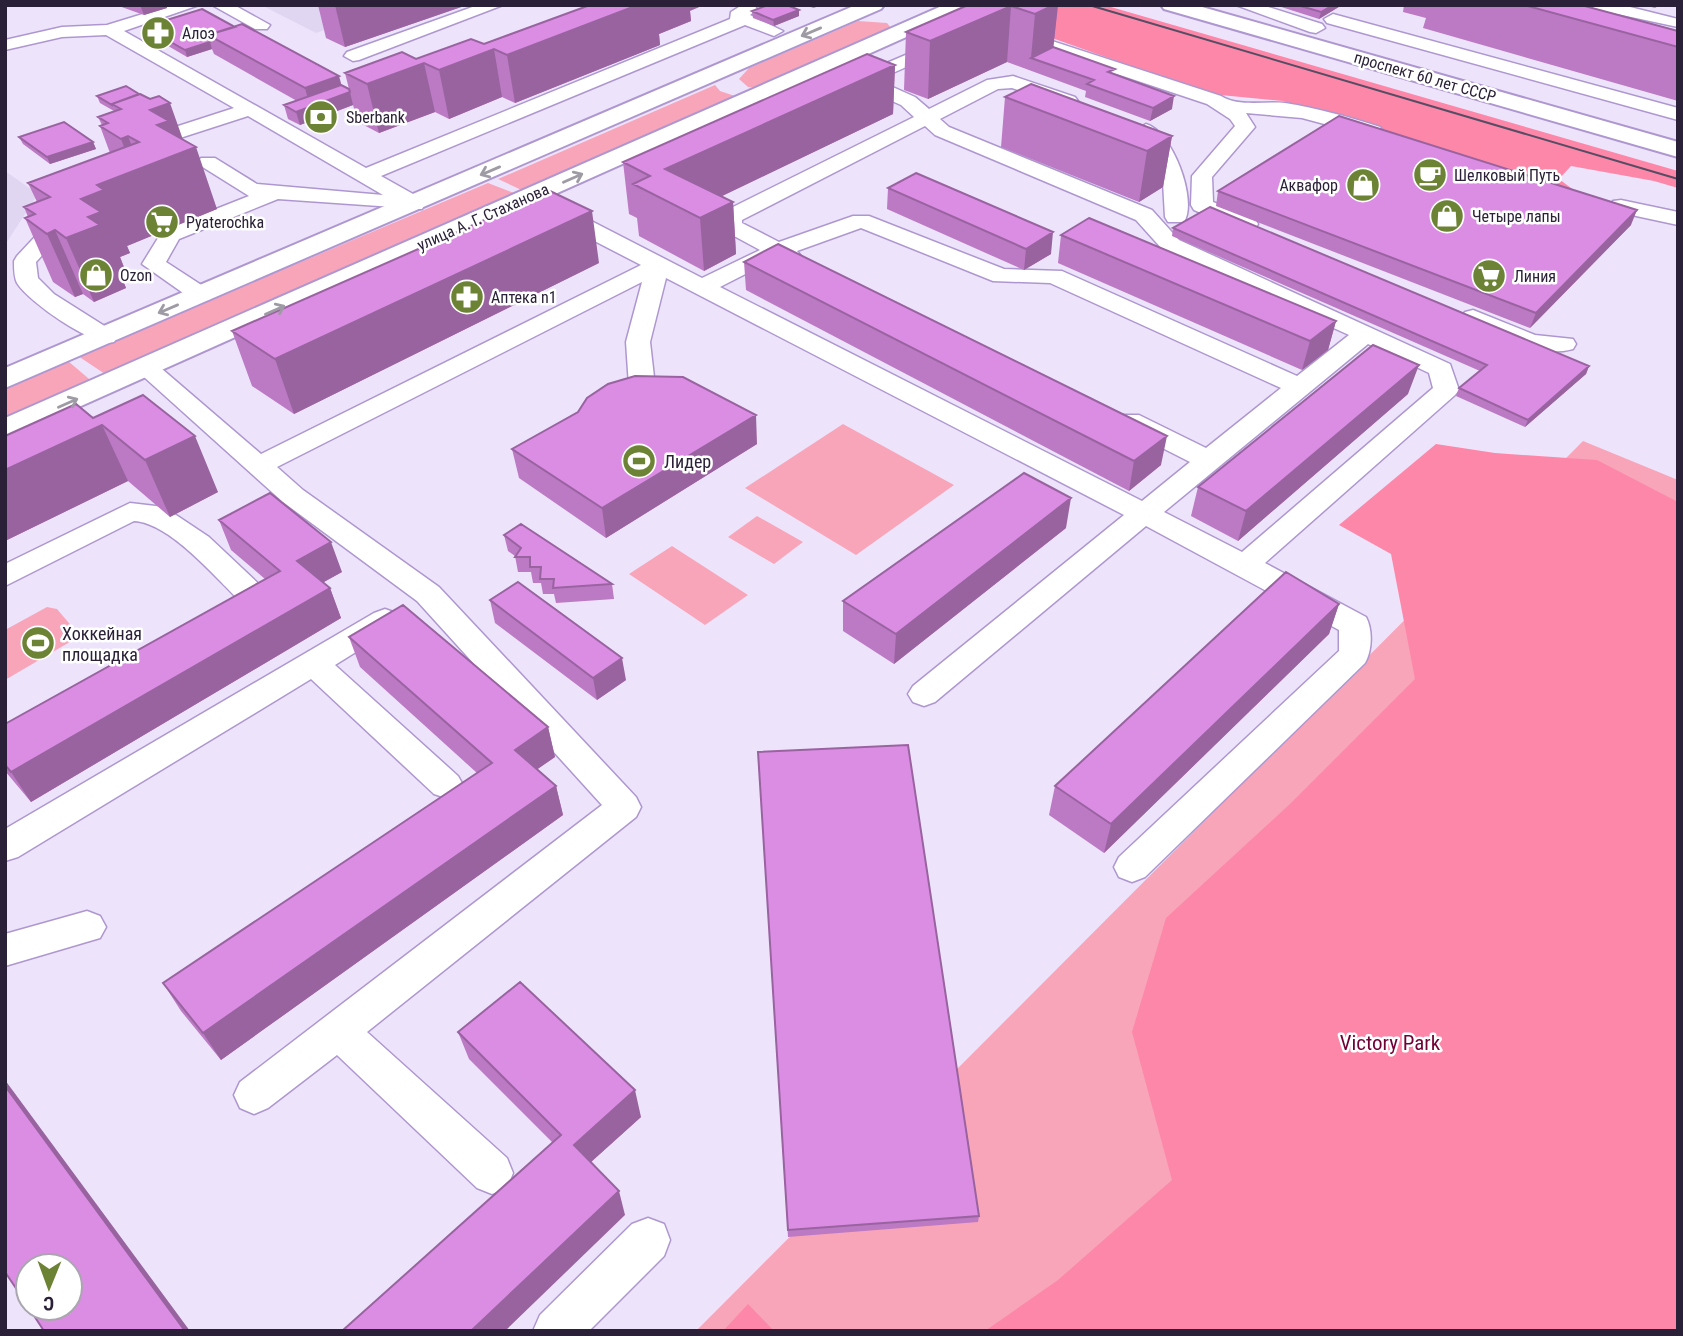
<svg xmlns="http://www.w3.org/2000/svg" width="1683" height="1336" font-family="'Roboto Condensed',sans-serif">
<rect width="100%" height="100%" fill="#ede4fc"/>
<path fill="#e0d6f1" d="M261,5H399L316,33Z
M5,171L38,194L5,245Z"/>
<path fill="#f8a5ba" d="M858,21L887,23L891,28L759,88L748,87L739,79L749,68Z
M715,85L720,91L738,97L528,193L498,179Z
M488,183L522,196L111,378L78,356Z
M68,361L95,384L5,424V388Z
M843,424L954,485L856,555L745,488Z
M1583,441L1678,480V1331H696Z
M757,516L803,542L774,564L728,537Z
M672,546L748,595L705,625L629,574Z
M47,607L57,609L80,636L5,680V630Z"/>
<path fill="#fd87a8" d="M1020,5H1104L1678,171V188L1654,181L1571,166L1559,179L1575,191L1283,101L1210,94L1001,20Z
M1436,444L1495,453L1597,460L1678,502V1331H985L1058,1280L1172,1180L1132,1032L1166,918L1290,804L1415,679L1391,554L1339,525Z
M748,1304L774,1331H723Z"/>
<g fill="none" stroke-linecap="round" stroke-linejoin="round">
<g stroke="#ae97d0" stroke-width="3">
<path id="minor" d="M172,5H199L124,31L366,168L730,19L731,12L742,5H754L757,9L750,15L783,31L774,36L745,25L381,176L422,199L425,204L422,209L278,199L179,239L166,262L209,290L213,295L209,300H193L142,264L163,230L249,196L201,166L198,162L201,158H215L257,184L383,195L248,116L149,148H135L132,144L135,140L234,108L106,35L62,37L5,50V40L62,27L107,25Z
M212,5H234L270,25L267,29H255Z
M478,5H503L359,60L353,61L344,56L347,52Z
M1236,5H1262L1322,24L1325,28L1316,33L1310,32Z
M1592,5H1622L1678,19V27L1594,9Z
M1333,14L1678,108V120L1327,23L1324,19Z
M1015,29L1221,96C1238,107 1264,101 1285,103C1317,108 1349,117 1380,127L1383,131L1373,137L1302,118L1246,113L1255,127L1212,177L1213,202L1255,219L1258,224L1255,229H1239L1194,210L1191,205L1192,176L1235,126L1230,119L1207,104L1009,38L1006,34L1009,30Z
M943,39L949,40L952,44L949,48L877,80L915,97L929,109L987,80L1013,76L1075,97L1078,101L1068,107L1012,88L998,89L940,119L949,127L1152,210L1179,240L1450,364L1459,390L1455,395L1265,563L1366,617C1373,630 1372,651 1365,663L1145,877L1132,882L1119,877L1114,867L1119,857L1339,651V630L1146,526L935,702L924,706L913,702L908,694L913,686L1124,515L666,278L650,342L655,386L651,391H633L629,386L626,342L642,282L277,467L303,490L439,587L636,797L641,807L636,817L367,1032L507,1158L513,1173L507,1188L492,1194L477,1188L337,1055L268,1108L254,1114L240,1108L234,1095L240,1082L602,805L417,601L283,502L134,368L137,363H155L261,454L641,265L550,218L547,213L550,208H566L702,278L760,250L723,230L720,225L723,212L914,117L901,105L849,82L847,78L849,74H861ZM925,126L935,135L1136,220L1163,250L1349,335L1297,376L1062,271L1004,269L869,216H853L779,242L742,223V220ZM861,228L993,281L1050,283L1281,388L1206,448L1139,415H1121L1117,421L1121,427L1190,462L1142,501L720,287L777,258L790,263L798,261L801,256L797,251ZM1368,344L1429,373L1433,388L1242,552L1164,512Z
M1146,124C1172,131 1198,200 1184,222H1168L1165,217L1163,182L1156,157L1136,130Z
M1621,200L1678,212V225L1613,211L1610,206L1613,201Z
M67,209L78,216L36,262L38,278L54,294L114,332L117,337L114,342C93,347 29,302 17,283C14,277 14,268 14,261L17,256L59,211Z
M1473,310L1535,335L1573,339L1576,344L1573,349C1535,359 1498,337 1465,322L1461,317L1465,312Z
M130,503L164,507L209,537L262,587L266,594L262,601L251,604L240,601C215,577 170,523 134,521L5,586V564Z
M385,609L396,613L400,620L396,627L335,665L458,776L463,785L458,794L446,798L434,794L311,679L18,857L5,861V829L374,613Z
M87,911L100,916L106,927L100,938L5,966V934Z
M648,1218L664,1224L670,1240L664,1256L589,1331H533L540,1315L632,1224Z"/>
</g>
<g stroke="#ae97d0" stroke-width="4">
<path id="major" d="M856,5H884L881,9L5,388V368Z
M944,5H972L969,9L5,440V418Z
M1161,5H1195L1678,142V157L1164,9Z"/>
</g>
<use href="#minor" fill="#fff" fill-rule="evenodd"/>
<use href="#major" fill="#fff" fill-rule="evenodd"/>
<path stroke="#564d64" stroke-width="2" d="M1089,5L1678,179"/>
</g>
<path fill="#bc79c4" d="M116,5H166L167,8L144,15Z
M318,5H467L345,47L326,38Z
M803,5H820L814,8Z
M968,5H1058L1053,47L1114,74L1172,109L1150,121L1085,97L1086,91L1007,62L928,99L904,90L906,32Z
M1275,5H1342L1319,19Z
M1404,5H1581L1678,31V101L1423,28L1426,18L1403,12Z
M1643,5H1660L1655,8Z
M202,9L349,89L345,73L484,44L690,11L691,21L659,34L660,45L515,103L502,97L449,119L435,112L379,133L358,122L353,105L300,125L288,119L284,105L297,101L214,54L212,49L187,57L146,33L144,27Z
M752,11L799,16L774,26L753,18Z
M895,65L893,114L721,196L733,202L736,254L704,271L639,236L637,218L629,214L623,162Z
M97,96L183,140L217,209L127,246L130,253L120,257L127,275L122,278L126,288L94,302L83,294L75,297L53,282L25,218L28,217L24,207L37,202L28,183L110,153L100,126L102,125L98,117L114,111L100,103Z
M1005,97L1172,136L1163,187L1139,202L1001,147Z
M19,137L93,142L96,149L50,164L23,144Z
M888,188L1051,254L1024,270L887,209Z
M1218,191L1631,225L1530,328L1216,206Z
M1173,228L1589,366L1586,374L1525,427L1456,396L1459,388L1480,371L1172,236Z
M1061,235L1336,321L1328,350L1302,370L1058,263Z
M744,262L1161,465L1129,491L746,290Z
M599,263L294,414L252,386L232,331Z
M1408,394L1238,541L1191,516L1198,487Z
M93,418L218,492L170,517L128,481L5,541V436Z
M757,444L606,538L519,478L512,449Z
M219,520L342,572L323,582L330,588L341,618L31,802L5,771V724L265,579L231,550Z
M1066,528L894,664L843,631V601Z
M504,535L612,584L614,599L556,603L554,594H543L541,583H533L531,572H518L515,556L508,551Z
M490,600L626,680L597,700L495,623Z
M1339,604L1329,634L1104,853L1049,815L1055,786Z
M349,637L548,727L555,757L537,769L556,786L563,815L221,1060L181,1011L163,983L477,773L360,667Z
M758,752L979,1216L978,1222L788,1237Z
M458,1032L641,1117L591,1162L625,1215L469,1059Z"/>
<path fill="#9963a0" d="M140,5H166L167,8L144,15Z
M335,5H467L345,47Z
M638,5H704L690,11L691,21L659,34L660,45L515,103L507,55Z
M1054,5H1058L1052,60L1031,58L1035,14Z
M1333,5H1342L1319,19L1321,12Z
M1011,6L1007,62L928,99L930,41Z
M799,10V16L774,26L773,20Z
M210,42L212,49L187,57L185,50Z
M494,49L502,97L449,119L439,70Z
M424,63L435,112L379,133L367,84Z
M895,65L893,114L689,212L665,169Z
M339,76L344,94L350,92L353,105L300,125L296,112L310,107L305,88Z
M1174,96L1172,109L1150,121L1153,108Z
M170,103L187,151L196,147L217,209L127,246L130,253L120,257L127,275L122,278L126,288L94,302L66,238L81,199L97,185L133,171L121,139L128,136L140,168L150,110Z
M1172,136L1163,187L1139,202L1147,151Z
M93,142L96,149L50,164L47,157Z
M733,202L736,254L704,271L700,218Z
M1637,210L1631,225L1530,328L1536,313Z
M592,211L599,263L294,414L275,359Z
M55,230L83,294L75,297L47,234Z
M1053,232L1051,254L1024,270L1026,249Z
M1336,321L1328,350L1302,370L1310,341Z
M1419,365L1408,394L1238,541L1246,511Z
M1589,366L1586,374L1525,427L1528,420Z
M756,415L757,444L606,538L602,508Z
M102,425L128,481L5,541V470Z
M195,436L218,492L170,517L145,460Z
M1167,436L1161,465L1129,491L1134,461Z
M1071,498L1066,528L894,664L896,634Z
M331,542L342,572L308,591L297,561Z
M330,588L341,618L31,802L11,772Z
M1339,604L1329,634L1104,853L1111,824Z
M622,658L626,680L597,700L593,678Z
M548,727L555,757L522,780L515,750Z
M556,786L563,815L221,1060L203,1033Z
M5,1080L190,1331H185L5,1086Z
M635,1090L641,1117L581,1171L574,1145Z
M619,1191L625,1215L505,1331H471Z"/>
<path fill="#db8de4" stroke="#9963a0" stroke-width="2" d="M590,5H638L507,55L494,49L439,70L424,63L367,84L345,73L402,52L416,59L471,39L484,44Z
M768,5H787L799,10L773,20L752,11Z
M968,5H1054L1035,14L1011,6L930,41L906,32Z
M1297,5H1333L1321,12Z
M1524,5H1581L1678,31V47Z
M202,9L235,27L208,35L210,42L185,50L144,27Z
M242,24L339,76L305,88L208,35Z
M1053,47L1115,69L1108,72L1174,96L1153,108L1087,84L1094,80L1031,58Z
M867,54L895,65L665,169L733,202L700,218L633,184L650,176L623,162Z
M1031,84L1172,136L1147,151L1005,97Z
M341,85L349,89L350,92L296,112L284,105Z
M126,86L139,94L112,104V105L97,96Z
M140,94L150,99L159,96L170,103L150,110L169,121L157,125L196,147L97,185L104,190L81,199L101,212L88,217L100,225L66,238L55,230L47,234L25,218L35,214L24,207L50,197L28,183L139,142L128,136L121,139L100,126L108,123L98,117L121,109L112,104Z
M1339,116L1637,210L1536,313L1218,191Z
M64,122L93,142L47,157L19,137Z
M916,173L1053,232L1026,249L888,188Z
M550,191L592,211L275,359L232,331Z
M1210,207L1589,366L1528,420L1459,388L1487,365L1173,228Z
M1089,218L1336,321L1310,341L1061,235Z
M778,244L1167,436L1134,461L744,262Z
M1373,345L1419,365L1246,511L1198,487Z
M635,376L683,377L756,415L602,508L512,449L578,412L587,398L608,384Z
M143,395L195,436L145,460L102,425L5,470V436L76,404L93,418Z
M1024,473L1071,498L896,634L843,601Z
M270,493L331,542L297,561L330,588L11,772L5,765V724L280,571L219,520Z
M521,524L612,584L553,588L554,579H540L541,567H530V557H515L521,548L504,535Z
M1286,572L1339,604L1111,824L1055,786Z
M518,582L622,658L593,678L490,600Z
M403,605L548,727L515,750L556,786L203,1033L163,983L492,763L349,637Z
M908,745L979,1216L788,1230L758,752Z
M520,982L635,1090L574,1145L619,1191L471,1331H342L561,1135L458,1032Z
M5,1086L185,1331H44L29,1308H70V1266H28V1306L5,1272Z"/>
<defs><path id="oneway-shaft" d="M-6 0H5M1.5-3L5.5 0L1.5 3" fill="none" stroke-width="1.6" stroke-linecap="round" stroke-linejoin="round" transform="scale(1.75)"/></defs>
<g stroke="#9f9ba5">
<use href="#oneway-shaft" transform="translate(811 32) rotate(157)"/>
<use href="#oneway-shaft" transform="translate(490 171) rotate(157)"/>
<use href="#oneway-shaft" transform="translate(573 178) rotate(-24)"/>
<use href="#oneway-shaft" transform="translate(168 309) rotate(157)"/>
<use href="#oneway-shaft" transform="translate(275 310) rotate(-24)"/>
<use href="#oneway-shaft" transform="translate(68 403) rotate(-24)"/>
</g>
<defs>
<g id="pharmacy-disc" transform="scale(1.75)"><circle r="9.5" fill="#6c8234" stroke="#fff"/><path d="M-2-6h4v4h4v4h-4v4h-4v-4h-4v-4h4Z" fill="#fff"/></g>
<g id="bank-disc" transform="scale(1.75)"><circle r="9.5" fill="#6c8234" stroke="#fff"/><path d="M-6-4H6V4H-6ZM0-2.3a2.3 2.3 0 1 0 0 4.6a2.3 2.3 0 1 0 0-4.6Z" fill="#fff"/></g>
<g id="cafe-disc" transform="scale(1.75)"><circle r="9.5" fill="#6c8234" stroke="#fff"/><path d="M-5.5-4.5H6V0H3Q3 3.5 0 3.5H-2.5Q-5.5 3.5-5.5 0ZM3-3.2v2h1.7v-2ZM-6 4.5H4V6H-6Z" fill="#fff"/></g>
<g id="shop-disc" transform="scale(1.75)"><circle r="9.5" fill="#6c8234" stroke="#fff"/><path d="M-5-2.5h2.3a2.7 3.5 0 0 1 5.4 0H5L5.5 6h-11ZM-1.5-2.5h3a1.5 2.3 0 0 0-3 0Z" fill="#fff"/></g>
<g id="supermarket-disc" transform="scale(1.75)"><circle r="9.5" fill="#6c8234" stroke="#fff"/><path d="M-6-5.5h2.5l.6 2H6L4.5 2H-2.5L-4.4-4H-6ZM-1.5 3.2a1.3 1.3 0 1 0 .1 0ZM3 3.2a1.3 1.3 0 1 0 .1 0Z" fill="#fff"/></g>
<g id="stadium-disc" transform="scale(1.75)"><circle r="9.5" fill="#6c8234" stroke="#fff"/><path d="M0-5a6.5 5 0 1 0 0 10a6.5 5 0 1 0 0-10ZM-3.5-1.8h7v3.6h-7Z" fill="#fff"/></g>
</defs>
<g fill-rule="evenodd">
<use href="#pharmacy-disc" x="158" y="33"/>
<use href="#bank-disc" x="321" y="117"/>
<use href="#cafe-disc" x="1430" y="175"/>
<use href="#shop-disc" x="1363" y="185"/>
<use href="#shop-disc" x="1447" y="216"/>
<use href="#supermarket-disc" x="162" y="222"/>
<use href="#shop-disc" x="96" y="275"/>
<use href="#supermarket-disc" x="1489" y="276"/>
<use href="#pharmacy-disc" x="467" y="297"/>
<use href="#stadium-disc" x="639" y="461"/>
<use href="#stadium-disc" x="38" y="643"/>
</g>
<g text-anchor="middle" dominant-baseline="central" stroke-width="5" stroke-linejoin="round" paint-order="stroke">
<g font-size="16" fill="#2a2037" stroke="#fff" text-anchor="start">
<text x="182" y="33">Алоэ</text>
<text x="346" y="117">Sberbank</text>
<text x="1454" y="175">Шелковый Путь</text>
<text x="1338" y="185" text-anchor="end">Аквафор</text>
<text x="1472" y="216">Четыре лапы</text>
<text x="186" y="222">Pyaterochka</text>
<text x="120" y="275">Ozon</text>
<text x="1514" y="276">Линия</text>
<text x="491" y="297">Аптека n1</text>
</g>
<g font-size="16" fill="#2a2037" stroke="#fff">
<text transform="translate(1425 77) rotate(16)">проспект 60 лет СССР</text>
<text transform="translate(483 217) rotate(-24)">улица А. Г. Стаханова</text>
</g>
<g font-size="18" fill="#2a2037" stroke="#fff" text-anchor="start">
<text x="664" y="461">Лидер</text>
<text x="62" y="633">Хоккейная<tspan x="62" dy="21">площадка</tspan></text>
</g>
<g font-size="21" fill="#700134" stroke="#fff">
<text x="1390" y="1043">Victory Park</text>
</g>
</g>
<rect width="1683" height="1336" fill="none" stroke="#2a2037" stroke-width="14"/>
<g transform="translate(49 1287) rotate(181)"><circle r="33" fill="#ffffff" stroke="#aaa6af" stroke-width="2"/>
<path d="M0-5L12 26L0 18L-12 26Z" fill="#6c8234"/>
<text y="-10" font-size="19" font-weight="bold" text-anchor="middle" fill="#2a2037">С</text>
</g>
</svg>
